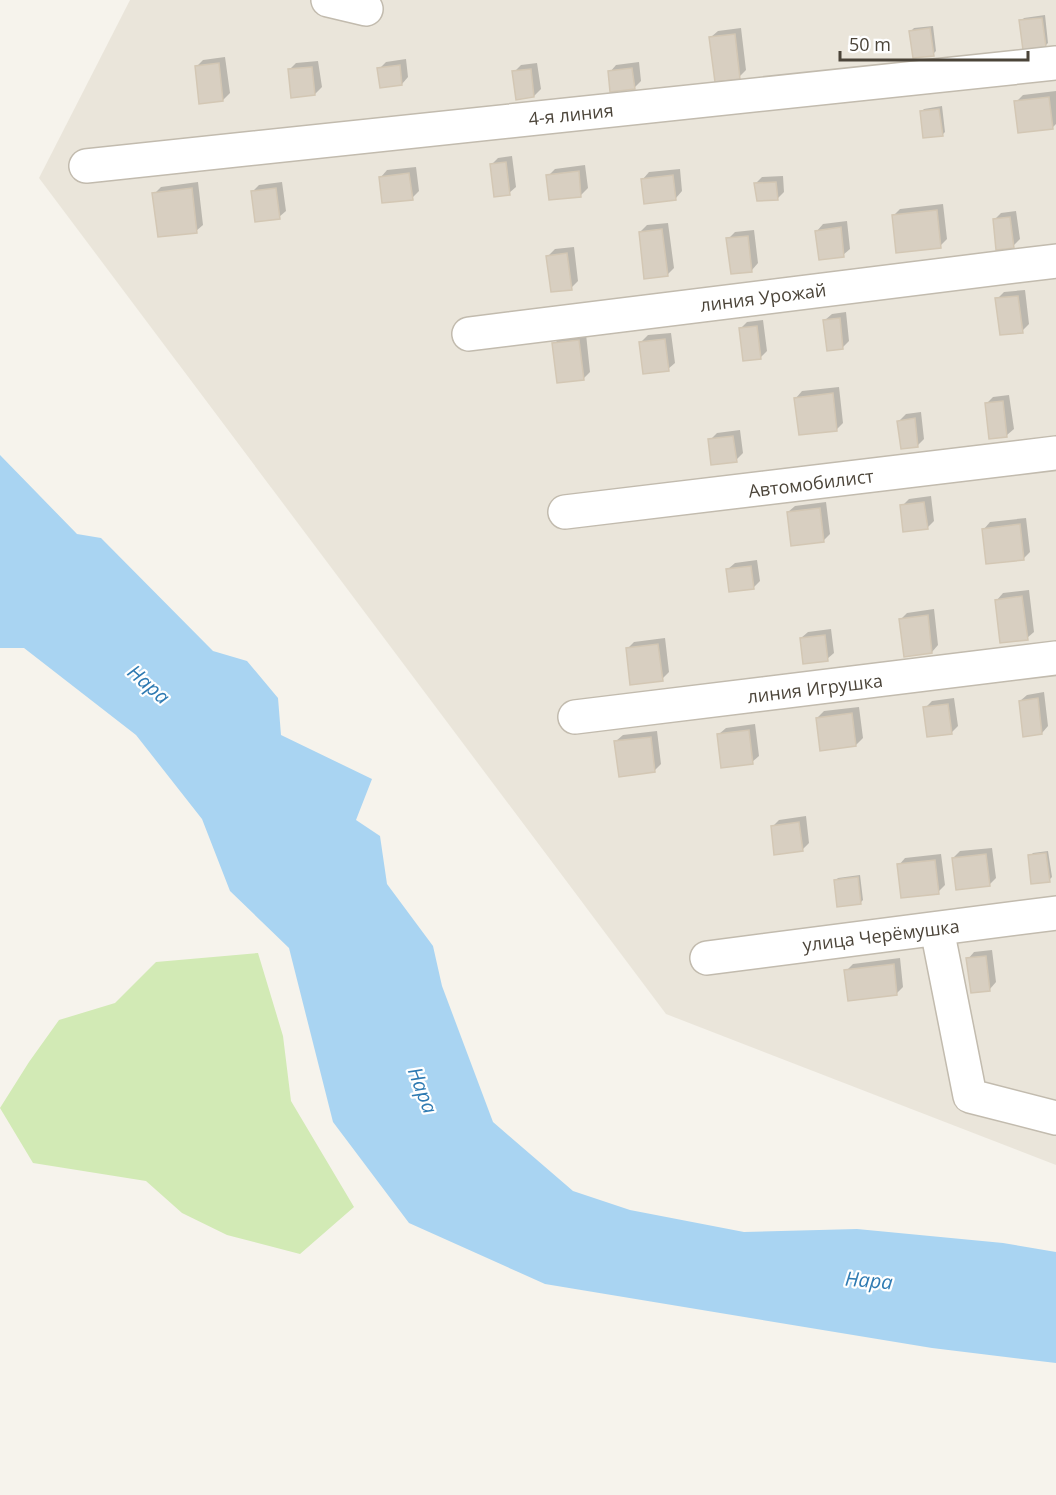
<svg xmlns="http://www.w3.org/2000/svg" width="1056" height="1495" font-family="'Open Sans',sans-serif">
<rect width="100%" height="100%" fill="#f6f3ec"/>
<path fill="#eae5da" d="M130,0H1056V1165L666,1014L39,178Z"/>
<path fill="#d2eab5" d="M258,953L283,1036L291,1101L354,1207L300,1254L227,1235L182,1213L146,1181L33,1163L0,1108L29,1062L59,1020L115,1003L156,962Z"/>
<path fill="#a9d4f2" d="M0,455L77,534L101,538L213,651L247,661L278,698L281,735L372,779L356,820L380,836L387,884L433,946L442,986L493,1122L573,1191L630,1210L744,1232L857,1229L1003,1243L1056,1252V1363L932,1348L545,1284L409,1223L333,1122L289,948L230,891L202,819L136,735L24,648H0Z"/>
<path fill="#0003" d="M1045,15L1048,43L1045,46L1021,21L1024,18Z
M933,26L936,51L933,54L911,31L914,28Z
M741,28L746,70L739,77L711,37L718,31Z
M225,57L230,93L223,100L196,67L203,60Z
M406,59L408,77L402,84L379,69L386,62Z
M318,61L322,87L315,94L289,70L296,63Z
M639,62L641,81L634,88L610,72L616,65Z
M537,63L541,89L534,96L514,72L521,65Z
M1056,91V124L1053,127L1016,102L1023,95Z
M942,106L945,132L942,135L921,112L924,109Z
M512,156L516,187L509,193L491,165L498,158Z
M585,165L588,188L581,195L548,176L555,169Z
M416,167L419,191L412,198L381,177L387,170Z
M680,169L682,191L676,198L643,179L649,172Z
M783,176L784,192L777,199L755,184L762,177Z
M198,182L203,225L196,231L154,194L161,187Z
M282,182L286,211L279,217L253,191L259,185Z
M943,204L947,239L940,246L893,216L900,209Z
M1016,211L1020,239L1013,246L994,220L1001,213Z
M847,221L850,249L843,255L817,231L823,224Z
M668,223L674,268L667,275L640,232L647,225Z
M754,230L758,263L752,270L728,239L735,232Z
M574,247L578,281L571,288L548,256L555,249Z
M1025,290L1029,324L1022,331L997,299L1004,292Z
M846,312L849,341L843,347L825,320L832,314Z
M763,320L767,351L760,358L741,328L747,322Z
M671,333L675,363L668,369L641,342L648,335Z
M586,334L590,372L583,379L554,344L561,337Z
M839,387L843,423L837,429L796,398L802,391Z
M1009,395L1014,429L1007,435L986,404L993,397Z
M921,412L924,439L917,446L899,421L906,414Z
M740,430L743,453L736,460L710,440L717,433Z
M931,496L934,521L927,528L902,506L909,499Z
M826,502L830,534L823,541L788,512L795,506Z
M1026,518L1030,552L1024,558L984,529L990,522Z
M757,560L760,581L753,588L728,569L735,563Z
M1029,590L1034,632L1027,638L997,600L1003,593Z
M934,609L938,645L932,652L901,619L907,613Z
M831,629L834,653L827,659L801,638L808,632Z
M665,638L669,672L662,679L627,649L634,642Z
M1044,692L1048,726L1042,733L1020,701L1027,695Z
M954,698L958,726L951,733L925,708L932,701Z
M859,707L863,738L856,745L817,718L824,711Z
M755,724L759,756L752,762L719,734L726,728Z
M657,731L661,764L654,771L616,741L623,735Z
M806,816L809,843L802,850L772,827L779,820Z
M992,848L996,878L989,885L953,858L960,851Z
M1048,851L1052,877L1049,880L1030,856L1033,853Z
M941,854L945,885L938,892L899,865L905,858Z
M860,875L863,900L860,903L835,881L838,878Z
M992,950L996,982L990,989L968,959L974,952Z
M900,958L903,987L896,994L846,971L853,964Z"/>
<path fill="#d8cfc1" stroke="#d3c7b4" stroke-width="1.5" d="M1042,18L1046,47L1023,50L1019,20Z
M930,28L934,56L913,58L909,31Z
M735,34L740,79L715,82L709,37Z
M219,63L223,101L199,104L195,66Z
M400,65L402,85L380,88L377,68Z
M312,67L315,95L291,98L288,69Z
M632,68L635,89L610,92L608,71Z
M531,69L534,97L516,100L512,71Z
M1049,97L1053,129L1018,133L1014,101Z
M939,109L943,136L923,138L920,111Z
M506,162L510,195L494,197L490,164Z
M579,171L581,197L549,200L546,175Z
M409,173L413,200L382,203L379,177Z
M673,175L676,200L644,204L641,179Z
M776,182L778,200L757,201L754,183Z
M192,188L197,233L158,237L152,193Z
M276,188L280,219L255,222L251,191Z
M937,210L941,248L896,253L892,215Z
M1010,217L1014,248L996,250L993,219Z
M841,227L844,257L819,260L815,231Z
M662,229L668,276L644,279L639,232Z
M748,236L752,272L731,274L726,238Z
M567,253L572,290L551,292L546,256Z
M1018,296L1023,333L1000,335L995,298Z
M840,318L843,349L827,351L823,320Z
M757,326L761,359L743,361L739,328Z
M665,339L669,371L643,374L639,342Z
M579,340L584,380L557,383L552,343Z
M833,393L837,431L799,435L794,398Z
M1003,401L1007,437L989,439L985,403Z
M915,418L918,447L901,449L897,421Z
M733,436L737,462L711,465L708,439Z
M924,502L928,529L903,532L900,505Z
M820,508L824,542L791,546L787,512Z
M1020,524L1024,560L986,564L982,529Z
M751,566L754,589L729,592L726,569Z
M1022,596L1028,640L1000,643L995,600Z
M928,615L932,653L904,657L899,619Z
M825,635L828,661L803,664L800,638Z
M658,644L663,681L630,685L626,648Z
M1038,698L1042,734L1023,737L1019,701Z
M948,704L952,734L927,737L923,707Z
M852,713L856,746L820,751L816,718Z
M749,730L753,764L721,768L717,734Z
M651,737L655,772L619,777L614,741Z
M799,822L803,851L774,855L771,826Z
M1046,853L1050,882L1031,884L1028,855Z
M986,854L990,886L956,890L952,858Z
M935,860L939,894L901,898L897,864Z
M858,877L861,904L837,907L834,880Z
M986,956L990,991L971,993L966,958Z
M894,964L897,995L848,1001L844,970Z"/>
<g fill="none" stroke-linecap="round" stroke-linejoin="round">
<g stroke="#c2bbae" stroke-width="36">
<path id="minor" d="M328,0L366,9
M86,166L1056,63
M469,334L1056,261
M565,512L1056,453
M575,717L1056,658
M937,929L970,1096L1056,1118
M707,958L1056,913"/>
</g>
<use href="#minor" stroke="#fff" stroke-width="33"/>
</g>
<g text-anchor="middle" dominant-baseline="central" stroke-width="4.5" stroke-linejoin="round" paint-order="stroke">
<g font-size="18" fill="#4b4439" stroke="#fff">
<text transform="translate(571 114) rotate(-6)">4-я линия</text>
<text transform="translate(763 297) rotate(-7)">линия Урожай</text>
<text transform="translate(811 483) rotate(-7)">Автомобилист</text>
<text transform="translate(815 688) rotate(-7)">линия Игрушка</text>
<text transform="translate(881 935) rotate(-7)">улица Черёмушка</text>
</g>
<g font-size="20" font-style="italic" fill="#2e7ab2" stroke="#fff">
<text transform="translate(149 684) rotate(41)">Нара</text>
<text transform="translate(423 1090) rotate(69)">Нара</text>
<text transform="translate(869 1280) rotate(5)">Нара</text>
</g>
</g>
<path d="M840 51v9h188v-9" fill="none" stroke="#4b4439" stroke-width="3"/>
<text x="849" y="51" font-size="18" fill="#4b4439" stroke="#ffffff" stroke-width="4.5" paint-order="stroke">50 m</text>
</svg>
